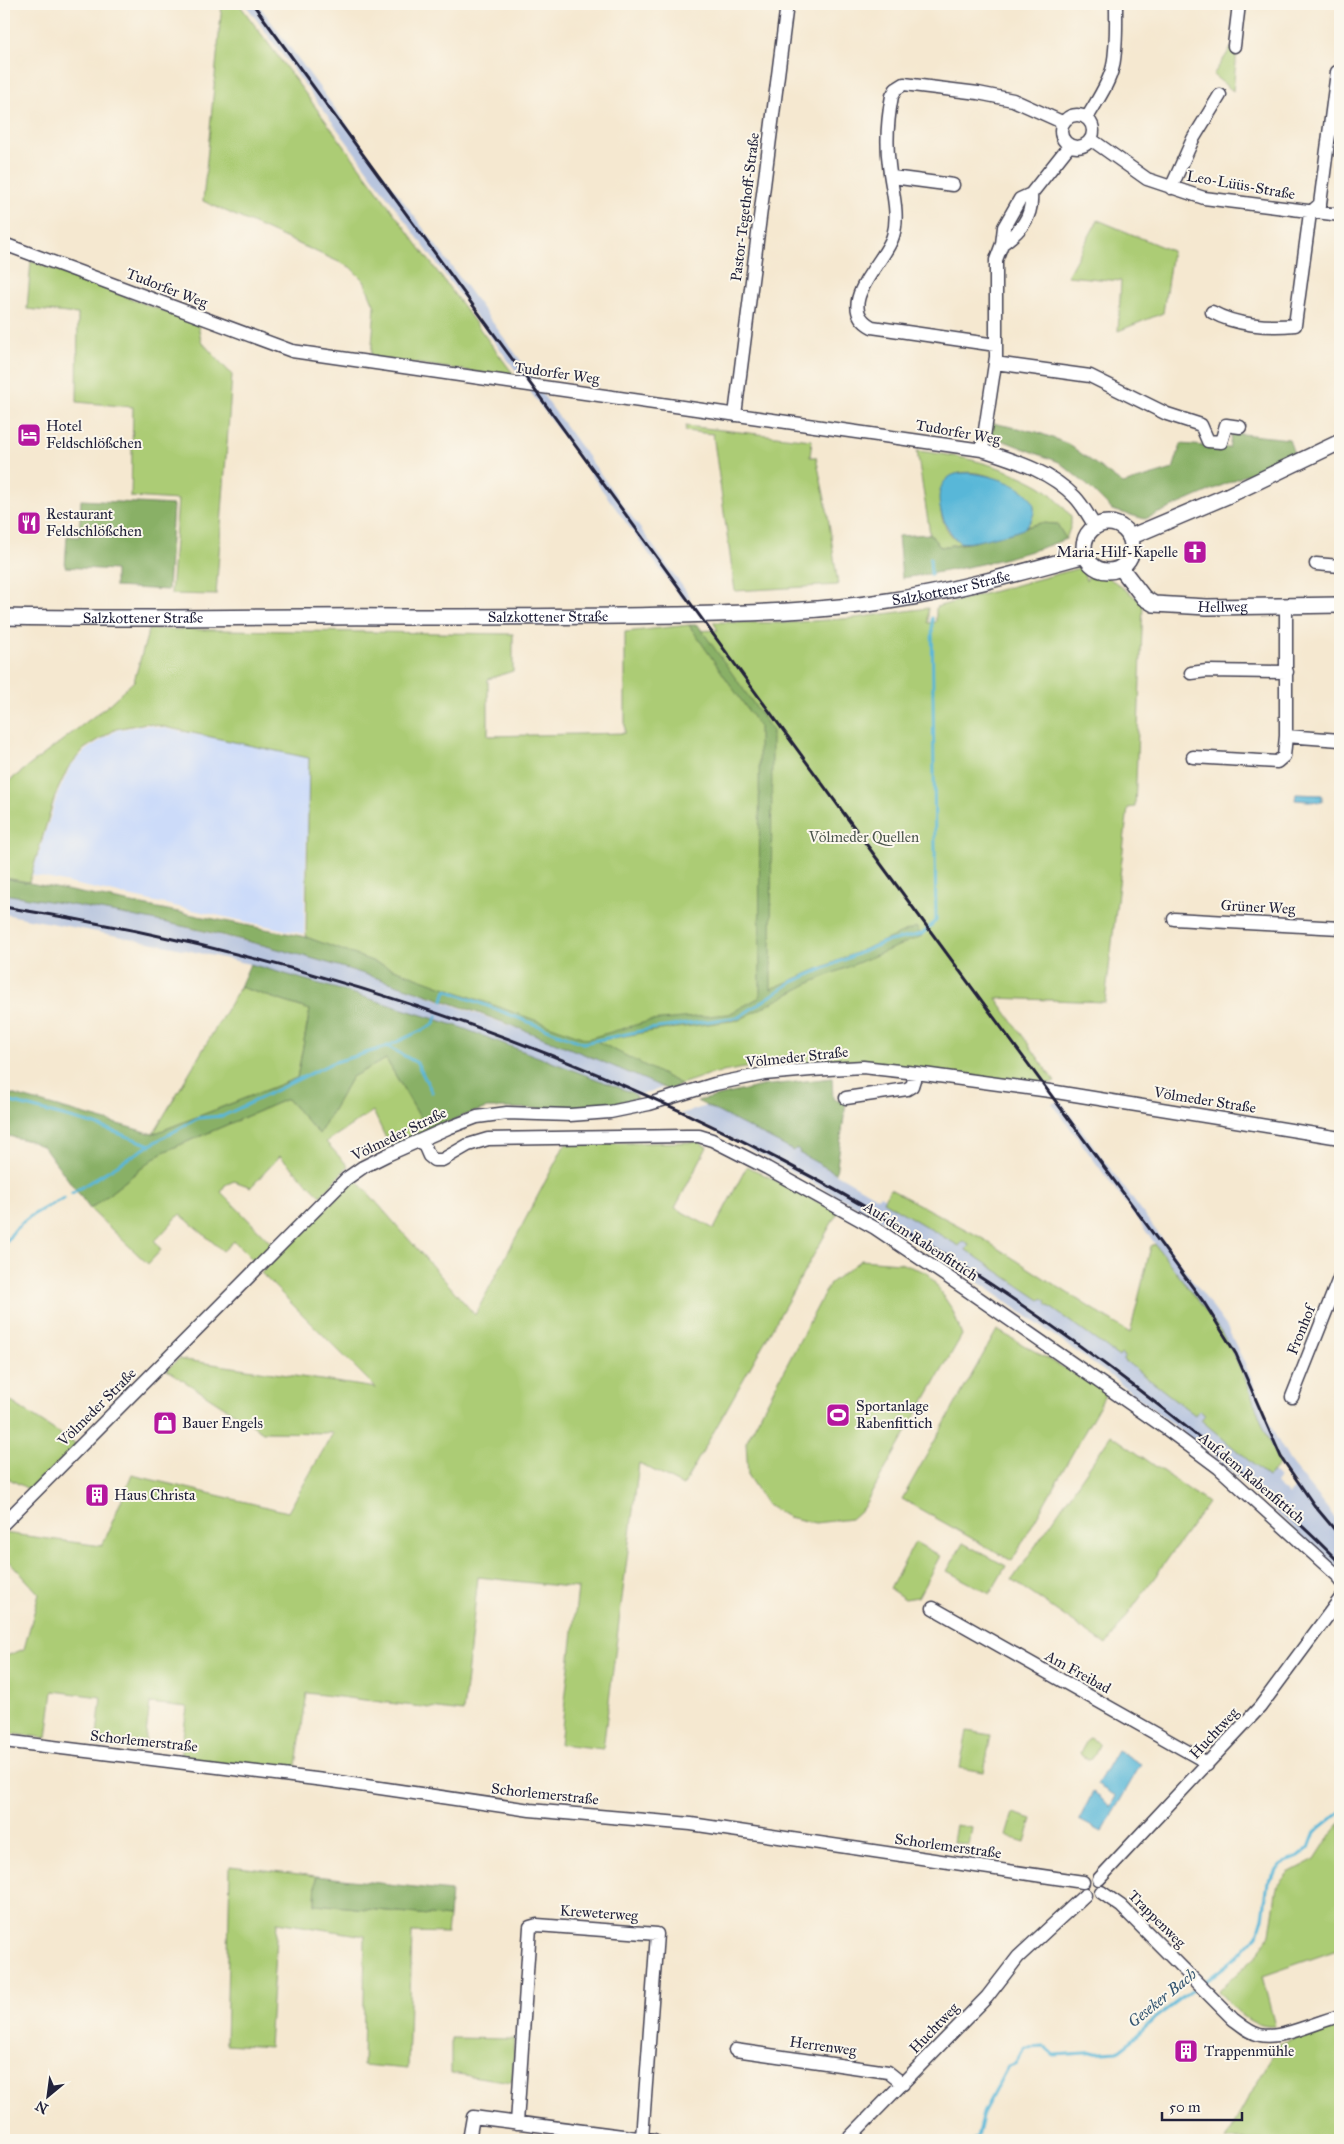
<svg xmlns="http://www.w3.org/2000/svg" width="1344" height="2144" font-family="'IM FELL Great Primer',serif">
<rect width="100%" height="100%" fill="#fbf7ec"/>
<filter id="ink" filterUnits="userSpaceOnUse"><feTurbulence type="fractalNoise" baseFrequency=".02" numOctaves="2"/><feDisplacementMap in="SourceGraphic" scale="10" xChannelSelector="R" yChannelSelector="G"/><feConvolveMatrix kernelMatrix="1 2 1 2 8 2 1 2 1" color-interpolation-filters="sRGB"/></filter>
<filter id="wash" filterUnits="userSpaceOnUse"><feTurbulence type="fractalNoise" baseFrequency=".0096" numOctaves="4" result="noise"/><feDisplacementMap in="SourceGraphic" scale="20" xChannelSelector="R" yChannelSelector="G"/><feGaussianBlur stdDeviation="1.12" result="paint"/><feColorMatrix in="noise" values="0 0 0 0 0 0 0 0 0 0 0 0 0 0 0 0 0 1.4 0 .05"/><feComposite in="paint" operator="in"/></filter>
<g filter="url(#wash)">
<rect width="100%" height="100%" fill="#f5e8d0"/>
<path fill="#ccdbf9" d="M147,725L309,757L304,934L32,875L57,796L70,767L86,750L117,730Z"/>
<path fill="#b8c5de" d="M245,4H258L538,384L525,383Z
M529,390L540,391L691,598L682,599Z
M4,894L119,912L299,954L395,984L601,1059L663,1088L638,1095L457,1026L350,993L250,964L154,943L4,914Z
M1061,1102L1227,1327L1252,1379L1275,1435L1292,1465L1340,1524V1571L1219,1461L1112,1377L987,1288L872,1215L737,1142L680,1114L707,1106L794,1150L796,1148L801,1151L800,1153L878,1198L880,1195L885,1198L884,1200L959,1246L962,1241L969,1245L966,1250L1040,1300L1042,1297L1047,1301L1046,1304L1119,1356L1121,1354L1125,1357L1124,1360L1194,1414L1199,1410L1205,1415L1201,1420L1268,1476L1273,1472L1279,1478L1275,1483L1289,1495L1296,1487L1280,1464L1267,1440L1239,1368L1227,1342L1052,1103Z"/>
<path fill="#accc74" stroke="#677758" d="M222,4H239L514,375H497L371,357L375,307L364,281L350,267L203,201Z
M1231,48L1237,50L1233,91L1213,75Z
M1098,220L1172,251L1163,313L1118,331L1121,281L1067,276Z
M31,261L198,324L201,341L232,375L216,595L171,594L178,500L131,497L133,407L77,402L78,314L27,309Z
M686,426L812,440L810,457H816L827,509L838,585L735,591L713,434L685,431Z
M917,451C959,455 1003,465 1040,486C1052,493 1062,506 1071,516V525L1066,539L1057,524L1041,523L1025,527L1031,521L1016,487C999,479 975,468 956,474C929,483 939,538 964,543L940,547L930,534Z
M1083,567L1086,581L1093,569L1115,582L1143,603L1135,807L1128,808L1105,1002L996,998L1055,1082L1045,1085L826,1063L767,1064L711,1074L681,1084L306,937L309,758L146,723L116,729L84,749L68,768L55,796L29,882L4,878V785L106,707L134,681L149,629L513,634V671L488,679V736L625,733V632L689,625L693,631L718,630L713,622L785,623L855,618L928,608V623L936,622V607Z
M240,987L310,1010L297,1078L153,1134Z
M386,1059L428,1131L390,1147L373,1111L326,1142L348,1166L321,1196L280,1156L251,1187L234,1181L225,1185L221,1192L272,1244L254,1261L234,1241L223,1251L180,1214L155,1241L161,1250L148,1264L90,1209L161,1153L287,1099L319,1134L352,1076Z
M699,1142L707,1147L675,1208L714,1229L747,1166L838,1212L683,1486L639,1463L603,1749L560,1744L578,1588L478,1577L463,1712L307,1693L295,1772L180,1759L187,1707L150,1703L144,1751L96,1745L101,1697L53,1691L47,1738L4,1733V1657L24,1649L39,1594L11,1563L4,1558V1533L102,1546L132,1475L288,1512L333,1433L263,1432L167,1370L178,1359L376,1388L261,1273L356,1179L475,1315L565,1144Z
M890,1189L980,1237L1130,1333L1151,1246L1155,1244C1178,1276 1206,1308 1227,1342C1250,1380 1259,1425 1280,1464L1268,1477L1201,1420L1205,1415L1199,1410L1195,1415L1124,1360L1125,1357L1121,1354L1119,1357L1046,1304L1047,1301L1042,1298L1040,1300L966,1250L969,1245L963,1241L959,1246L883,1201Z
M861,1260L900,1263L928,1273L952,1309L962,1335L863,1508L851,1519L815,1523L788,1517L767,1505L748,1476L746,1442L830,1283Z
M997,1330L1107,1392L1012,1561L902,1499Z
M4,1397L77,1445L30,1490L4,1476Z
M1111,1435L1208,1503L1106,1645L1012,1580Z
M915,1542L940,1556L918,1597L905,1599L890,1589Z
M963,1543L1006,1566L990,1594L947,1571Z
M967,1731L991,1735L984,1772L960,1768Z
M1090,1738L1099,1743V1745L1092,1759L1089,1760L1082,1756L1080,1753L1088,1739Z
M1013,1813L1032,1819L1025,1842L1006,1836Z
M1340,1823V1949L1262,1976L1275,2026C1250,2029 1234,2008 1218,1991L1259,1953L1270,1934L1277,1886L1288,1873L1315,1859L1333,1831Z
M956,1825L972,1828L969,1845L953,1842Z
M230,1866L316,1876L315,1904L449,1917L447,1933L412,1932L408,2069L363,2065L365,1936L277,1922L269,2047L226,2044Z
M1340,2025V2140H1225L1279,2044L1320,2028Z
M451,2038L515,2039L512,2082L451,2073Z"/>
<path fill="#89b066" stroke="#566950" d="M992,423L1037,432L1068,444L1123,484L1173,469L1181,444L1229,448L1232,433L1289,439L1294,454L1145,519L1112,510L1087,485L1059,462L1004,441L989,438Z
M81,500L173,505L168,590L115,587V570L65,567L67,536L79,537Z
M1041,523L1057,524L1066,539C1014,559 958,570 902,578L898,536L930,534L940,547L969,543Z
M689,625H698L772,730L771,989L916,927L922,936L812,982L739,1020L653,1031L597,1041L681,1084L669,1090C549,1038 426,990 300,955C203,928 103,909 4,894V878L306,937L587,1039L649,1021L729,1014L760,997L759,726Z
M250,964L351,993L457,1026L633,1093L638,1098L603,1106L567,1109L487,1108L462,1116L428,1131L386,1059L352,1077L319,1134L287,1099L161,1153L90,1209L44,1147L30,1141L4,1135V1092L153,1134L297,1078L310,1010L240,987Z
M832,1078L833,1099L846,1103L836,1173L799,1153L800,1151L796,1148L794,1151L697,1101L762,1086Z
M316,1876L451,1891L449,1917L315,1904Z"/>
<path fill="#59b7d8" stroke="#3e6c8a" d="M968,473C987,474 1039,486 1034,513C1032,520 1028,525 1023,529C1014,533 1003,535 993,537C982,540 970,544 959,542C944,529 929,493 948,478C954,473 961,473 968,473Z
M1296,794L1322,795V802L1295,800Z
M1117,1750L1141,1764L1102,1832L1079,1820L1093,1792L1101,1797L1110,1807L1116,1796L1097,1785Z"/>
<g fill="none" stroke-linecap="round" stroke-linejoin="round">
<path stroke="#59b7d8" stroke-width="3" d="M930,558L931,575
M443,1000L446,990L583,1043L650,1029L739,1017L792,982L885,942L922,934L936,921L932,618
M387,1046L417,1063L432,1092
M4,1100L96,1125L150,1145L198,1118L223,1116L332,1063L386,1047L433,1025L437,1016
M72,1193L150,1145
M7,1241C19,1219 43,1209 64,1198
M1202,1984L1238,1956L1258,1934L1263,1918L1268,1882L1282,1864L1298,1857L1309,1848L1315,1832L1340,1812
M973,2140L977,2137L983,2113L1008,2066L1015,2064L1025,2048L1045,2047L1054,2055L1118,2051L1135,2038L1155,2018L1197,1987"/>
</g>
</g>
<g filter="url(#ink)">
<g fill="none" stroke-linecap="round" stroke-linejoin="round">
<g stroke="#424051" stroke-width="15">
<path id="minor" d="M1234,46L1239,4
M1061 131a16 16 0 1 1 32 0a16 16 0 1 1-32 0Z
M1087,118C1096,102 1109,84 1113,66C1117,45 1116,25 1116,4
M1092,140L1147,179L1204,198L1340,215
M892,177L953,185
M1171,188L1193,139L1220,95
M4,244L292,351L982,450C1016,461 1050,471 1075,497C1083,505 1089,517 1095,526
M1002,244C1020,231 1033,218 1031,194
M1212,312C1235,325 1268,328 1295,325L1310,213L1320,204L1337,72
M996,345L872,327C832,305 886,262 893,236C900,214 891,187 889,165C886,143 888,117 892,96L896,89L904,84L978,93L1013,100L1062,122
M995,363L1090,376L1167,414L1201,425L1208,441L1221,442L1226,425L1240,427
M735,415L787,4
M982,450L996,357V260L1002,244L1004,227L1020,199L1031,194L1069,146
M1316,564L1340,566
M1191,673L1207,671L1287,672
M1286,736L1340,740
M1193,757L1277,762L1284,756L1286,736V605
M1174,919L1340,928
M846,1098L907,1089L912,1086L916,1073
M422,1140L429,1156L434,1160H442L468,1145L488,1139L687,1136H699L712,1140L767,1168L875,1228L964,1288L1164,1427L1219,1468L1338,1576L1340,1581
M1292,1397L1340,1276
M4,1523L346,1179L363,1167L387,1155L448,1128L477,1117L507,1113L570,1115L610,1112L649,1104L715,1084L764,1074L811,1070L863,1067L916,1073L1050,1091L1340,1138
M933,1608L1199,1758L1207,1765
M4,1741L332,1781L530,1810L691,1824L1083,1882
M1099,1879L1260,1707L1340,1599
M1101,1892L1121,1906L1233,2019C1241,2025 1250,2033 1260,2035C1282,2040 1318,2021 1340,2016
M735,2050L888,2072L903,2084
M517,2123L530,1927L537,1925L657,1934L642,2138
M469,2140L473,2117L654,2140
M847,2140L987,1997L1018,1957L1085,1895"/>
</g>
<g stroke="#424051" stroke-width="18">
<g id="major">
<circle cx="1108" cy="547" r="24"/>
<path d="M1130,537L1227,496L1340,442"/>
<path id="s1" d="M1121,568L1144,598L1154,604L1207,607L1340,605"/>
<path id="s2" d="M4,617C135,620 266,616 397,617C490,617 583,617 676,615C746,613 818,612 888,601C955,591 1019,573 1085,555"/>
</g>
</g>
<use href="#minor" stroke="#fff" stroke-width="12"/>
<use href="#major" stroke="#fff" stroke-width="15"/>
<path stroke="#22223b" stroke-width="3" d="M253,4L875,856L1205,1304L1236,1354L1281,1457L1314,1505L1340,1536
M4,907C418,971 806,1133 1139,1390C1209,1444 1278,1500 1340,1563"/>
</g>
</g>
<defs>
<g id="hotel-square" transform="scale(1.25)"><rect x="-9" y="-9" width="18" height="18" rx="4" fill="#b5179e" stroke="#fbf7ec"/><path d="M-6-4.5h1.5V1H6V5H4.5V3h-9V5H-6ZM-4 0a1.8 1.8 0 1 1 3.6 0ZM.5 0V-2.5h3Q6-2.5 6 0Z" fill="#fff"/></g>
<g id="restaurant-square" transform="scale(1.25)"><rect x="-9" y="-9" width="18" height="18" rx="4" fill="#b5179e" stroke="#fbf7ec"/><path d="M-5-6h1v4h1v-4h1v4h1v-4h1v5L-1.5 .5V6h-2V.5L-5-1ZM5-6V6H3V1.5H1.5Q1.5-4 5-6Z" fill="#fff"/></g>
<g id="church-square" transform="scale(1.25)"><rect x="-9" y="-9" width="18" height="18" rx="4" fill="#b5179e" stroke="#fbf7ec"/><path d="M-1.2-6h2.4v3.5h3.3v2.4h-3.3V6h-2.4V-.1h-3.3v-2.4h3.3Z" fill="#fff"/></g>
<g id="stadium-square" transform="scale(1.25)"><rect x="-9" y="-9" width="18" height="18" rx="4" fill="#b5179e" stroke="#fbf7ec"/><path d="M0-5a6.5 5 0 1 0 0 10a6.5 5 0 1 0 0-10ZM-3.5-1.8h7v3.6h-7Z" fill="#fff"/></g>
<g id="shop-square" transform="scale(1.25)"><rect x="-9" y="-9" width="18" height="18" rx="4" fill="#b5179e" stroke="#fbf7ec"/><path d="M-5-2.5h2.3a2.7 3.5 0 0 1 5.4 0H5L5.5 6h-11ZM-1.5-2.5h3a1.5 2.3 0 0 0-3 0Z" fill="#fff"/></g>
<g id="building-square" transform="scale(1.25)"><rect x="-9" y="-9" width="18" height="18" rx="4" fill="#b5179e" stroke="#fbf7ec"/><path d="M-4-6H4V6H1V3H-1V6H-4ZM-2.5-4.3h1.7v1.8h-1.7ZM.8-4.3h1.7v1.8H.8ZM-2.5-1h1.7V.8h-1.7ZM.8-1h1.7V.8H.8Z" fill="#fff"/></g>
</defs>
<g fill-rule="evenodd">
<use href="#hotel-square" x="29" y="435"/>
<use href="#restaurant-square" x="29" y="523"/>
<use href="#church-square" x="1195" y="552"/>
<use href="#stadium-square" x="838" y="1415"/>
<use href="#shop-square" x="165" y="1423"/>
<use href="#building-square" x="97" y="1495"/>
<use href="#building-square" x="1186" y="2051"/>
</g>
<g text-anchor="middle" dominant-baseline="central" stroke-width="4" stroke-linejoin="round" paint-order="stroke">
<g font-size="15" fill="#22223b" stroke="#fbf7ec">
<text transform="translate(1241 185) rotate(10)">Leo-Lüüs-Straße</text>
<text transform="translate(745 207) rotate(-83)">Pastor-Tegethoff-Straße</text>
<text transform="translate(167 288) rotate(21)">Tudorfer Weg</text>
<text transform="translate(557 373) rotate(8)">Tudorfer Weg</text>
<text transform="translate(958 432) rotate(10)">Tudorfer Weg</text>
<text stroke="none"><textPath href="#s2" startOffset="949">Salzkottener Straße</textPath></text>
<text stroke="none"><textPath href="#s1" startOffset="118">Hellweg</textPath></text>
<text stroke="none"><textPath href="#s2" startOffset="544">Salzkottener Straße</textPath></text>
<text stroke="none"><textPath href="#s2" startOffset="139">Salzkottener Straße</textPath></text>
<text transform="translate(1258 907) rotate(3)">Grüner Weg</text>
<text transform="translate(797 1057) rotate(-6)">Völmeder Straße</text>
<text transform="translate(1205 1100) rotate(9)">Völmeder Straße</text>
<text transform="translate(399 1134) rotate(-26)">Völmeder Straße</text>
<text transform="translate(921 1241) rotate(33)">Auf dem Rabenfittich</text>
<text transform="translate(1301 1330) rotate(-68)">Fronhof</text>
<text transform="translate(97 1407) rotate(-45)">Völmeder Straße</text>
<text transform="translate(1252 1478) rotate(40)">Auf dem Rabenfittich</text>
<text transform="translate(1078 1672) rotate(29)">Am Freibad</text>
<text transform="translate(1214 1733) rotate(-47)">Huchtweg</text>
<text transform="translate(144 1741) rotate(6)">Schorlemerstraße</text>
<text transform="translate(545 1794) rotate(6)">Schorlemerstraße</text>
<text transform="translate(948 1846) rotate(8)">Schorlemerstraße</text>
<text transform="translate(599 1913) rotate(4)">Kreweterweg</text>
<text transform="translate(1157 1919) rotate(45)">Trappenweg</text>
<text transform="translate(934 2028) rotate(-46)">Huchtweg</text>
<text transform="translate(823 2046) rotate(8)">Herrenweg</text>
</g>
<g font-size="15" fill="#22223b" stroke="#fbf7ec" text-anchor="start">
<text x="46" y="426">Hotel<tspan x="46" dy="17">Feldschlößchen</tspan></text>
<text x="46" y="514">Restaurant<tspan x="46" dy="17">Feldschlößchen</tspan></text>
<text x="1178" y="552" text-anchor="end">Maria-Hilf-Kapelle</text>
<text x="856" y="1406">Sportanlage<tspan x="856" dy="17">Rabenfittich</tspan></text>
<text x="182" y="1423">Bauer Engels</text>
<text x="114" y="1495">Haus Christa</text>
<text x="1204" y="2051">Trappenmühle</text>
</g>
<g font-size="15" fill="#4b554c" stroke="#fbf7ec">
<text x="864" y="837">Völmeder Quellen</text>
</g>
<g font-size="16" font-style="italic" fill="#355672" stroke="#fbf7ec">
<text transform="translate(1162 1998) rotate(-39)">Geseker Bach</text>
</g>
</g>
<rect width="1344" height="2144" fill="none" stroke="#fbf7ec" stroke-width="20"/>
<g transform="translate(48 2096) rotate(209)" stroke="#fbf7ec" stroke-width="4" paint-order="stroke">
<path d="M0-4L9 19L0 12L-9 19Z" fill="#22223b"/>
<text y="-8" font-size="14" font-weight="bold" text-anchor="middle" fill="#22223b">N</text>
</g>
<path d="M1162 2112v8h80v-8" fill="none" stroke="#22223b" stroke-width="2.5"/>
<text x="1169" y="2112" font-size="15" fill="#22223b" stroke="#fbf7ec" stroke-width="4" paint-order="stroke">50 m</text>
</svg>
